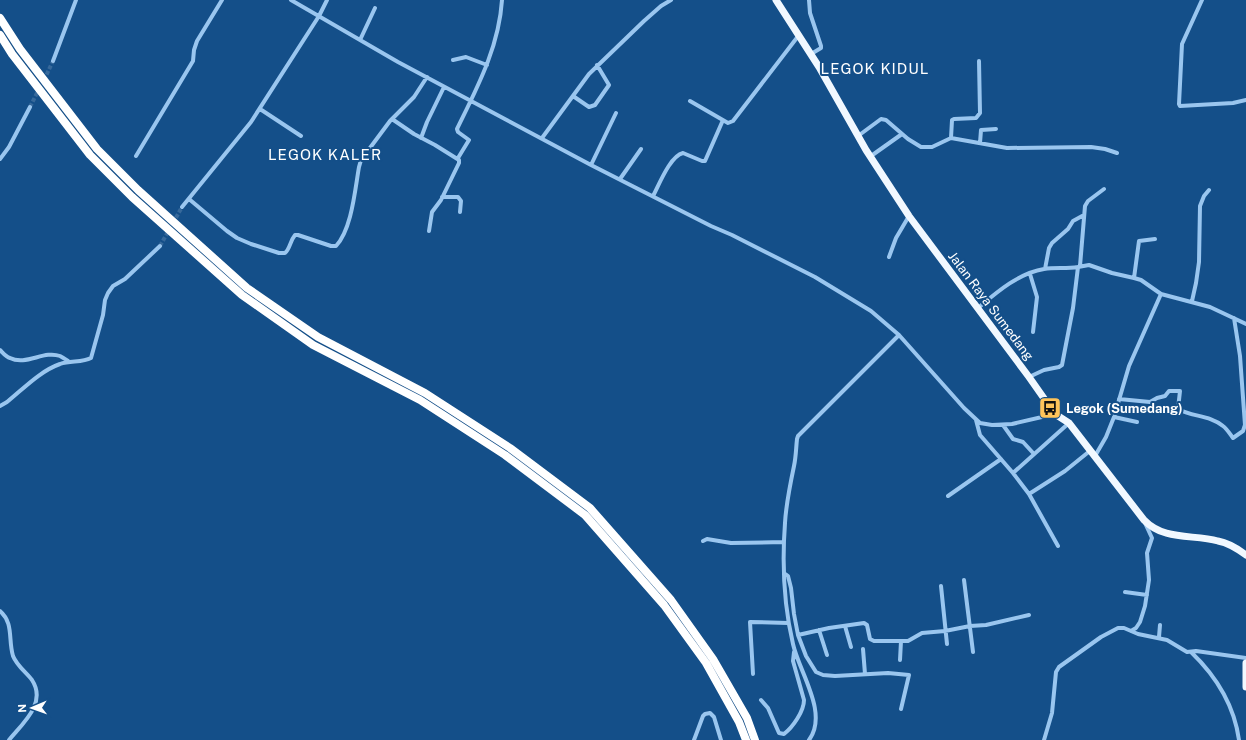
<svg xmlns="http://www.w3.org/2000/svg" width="1246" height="740" font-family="'Public Sans',sans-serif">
<rect width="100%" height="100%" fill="#144f89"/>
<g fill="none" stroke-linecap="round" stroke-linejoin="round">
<path stroke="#37699b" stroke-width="4" stroke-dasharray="4 2" stroke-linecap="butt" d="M44,80L53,61
M30,107L39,89
M173,223L182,207
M160,246L169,230"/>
<path stroke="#9ac6ef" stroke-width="4" d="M291,0L398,62L591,165L711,226L732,235L815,277L871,311L899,335L964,408L980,423L992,425L1012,424L1055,414
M809,0L810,13L821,46V48L811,54
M1202,0L1182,44L1179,104L1180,106L1233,103L1246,100
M360,40L375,8
M453,60L466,57L487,65
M53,61L76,0
M573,96L589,107L595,105L609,85L597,65
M690,101L728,123L733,121L799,35
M260,109L301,136
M392,119L414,134L435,145L459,160V163L441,200L432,212L429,231
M858,136L881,119L886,120L908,139L921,147H932L951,138L1007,148L1091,147L1105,149L1117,153
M421,138L427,122L444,87
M542,138L589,74L644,21L661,6L671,0
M951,138L952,120L954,119L976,118L980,113L979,61
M980,143L981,130L996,129
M136,156L193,61L194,50L197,41L222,0
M871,156L902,134
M458,158L469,140L458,132L457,129C477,88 499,47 502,0
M0,159L9,147L30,107
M591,165L616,113
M620,179L641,149
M653,196C659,185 670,156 683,153L702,161H705L723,120
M442,197H458L461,201L460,212
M189,199L227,231L237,238L251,244L279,253H285C290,249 290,241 295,235H298L331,246H336C352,229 355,189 359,167L361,160L390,121L414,97L427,77
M182,207L251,122L319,16L327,0
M889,257L896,238L909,216
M1080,266L1085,206L1088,201L1104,189
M1078,267L1089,265L1112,273L1134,278L1141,280L1161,294L1210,307L1246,324
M1045,269L1049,248L1052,243L1068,229L1073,221L1084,215
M1030,274L1037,297L1033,332
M1134,278L1139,241L1155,239
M1192,301L1196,283L1199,262L1200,206L1204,196L1209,190
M978,308C997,292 1019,273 1044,269C1055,267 1066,269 1078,267L1073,308L1062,365L1059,367L1044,370L1029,377
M0,350C3,353 6,357 10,358C26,366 44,350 60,356C62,357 65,359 68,361
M1119,399L1150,402L1157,398L1165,396L1169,391H1180L1178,409C1192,417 1210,415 1223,426C1227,429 1230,434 1233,438L1243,431L1245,425L1240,356L1234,318
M0,406L7,402C23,389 40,371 60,364C70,360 82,363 91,358L103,315L105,300L108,293L113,286L125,279L160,246
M1114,417L1137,422
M976,420L980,435L1013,473L1029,494L1058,546
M1003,425L1013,439L1023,442L1034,454
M1095,456L1106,437L1114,417L1129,366L1161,294
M1013,473L1069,423
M1029,494L1065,471L1091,450
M948,496L1001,459
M703,541L707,539L731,543L784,542
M784,573L788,576L791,588L794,614L798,635L806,656L816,672L823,675L835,676L888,673L909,675L901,709
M964,580L973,652
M941,586L947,644
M1125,592L1147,595
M0,611C14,623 8,640 13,656C17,666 26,672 32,680C47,703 23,723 9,740
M845,626L851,647
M819,630L827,655
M1131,631L1136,628L1140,622L1145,606L1149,580L1147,553L1152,538L1145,523
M798,635L829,628L864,623L867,625L870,639L874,641H908L922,633L945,631L970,626L986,625L1029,615
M1159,637L1160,625
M863,649L865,674
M1191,652C1216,676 1234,704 1239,740
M900,660L901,641
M753,674L750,622L788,623
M761,700L768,708L779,733L784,734C793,727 804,711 804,700L793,661L794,652
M694,740L703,716L705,714L710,713L714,717L721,740
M809,740C829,713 799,672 793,644C784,606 782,563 785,523C786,504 790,485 794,466C796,457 796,448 797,439L798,436L899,335
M1044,740L1052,713L1056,672L1059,667L1101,637L1118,628H1124L1138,634L1167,640L1187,652L1196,651L1246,658"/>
<path stroke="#f1f8ff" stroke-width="7" d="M776,0L819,67L866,150L909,216L1029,377L1055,414L1069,423L1144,520C1164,541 1193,534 1218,541C1229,543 1238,549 1246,555
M1246,663V687"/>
<path stroke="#fff" stroke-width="8" d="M0,18L20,49L97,149L138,190L247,288L318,337L425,393L510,448L590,508L671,600L713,659L747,718L755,740
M0,35L12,54L90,155L132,197L242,295L313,345L420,400L505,455L585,515L664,605L706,663L739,722L746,740"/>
</g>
<defs>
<g id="bus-square" transform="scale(1.15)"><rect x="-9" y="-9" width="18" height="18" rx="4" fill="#ffc459" stroke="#144f89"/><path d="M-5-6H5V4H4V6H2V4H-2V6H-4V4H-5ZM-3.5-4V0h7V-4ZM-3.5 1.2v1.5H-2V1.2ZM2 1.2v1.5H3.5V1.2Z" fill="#111"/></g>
</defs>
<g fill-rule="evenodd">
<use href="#bus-square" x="1050" y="408"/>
</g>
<g text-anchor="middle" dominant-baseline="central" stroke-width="4" stroke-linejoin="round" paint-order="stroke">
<g font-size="13" fill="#fff" stroke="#144f89">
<text transform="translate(991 306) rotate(53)">Jalan Raya Sumedang</text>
</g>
<g font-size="13" font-weight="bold" fill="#fff" stroke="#144f89" text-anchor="start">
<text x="1066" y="408">Legok (Sumedang)</text>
</g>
<g font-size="15" letter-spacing="1" fill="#fff" stroke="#144f89">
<text x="875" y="68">LEGOK KIDUL</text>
<text x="325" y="154">LEGOK KALER</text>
</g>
</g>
<g transform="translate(32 708) rotate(268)" stroke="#144f89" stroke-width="3" paint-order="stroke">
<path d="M0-3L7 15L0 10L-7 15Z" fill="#ffffff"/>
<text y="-6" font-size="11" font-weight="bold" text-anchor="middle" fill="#ffffff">N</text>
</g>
</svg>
